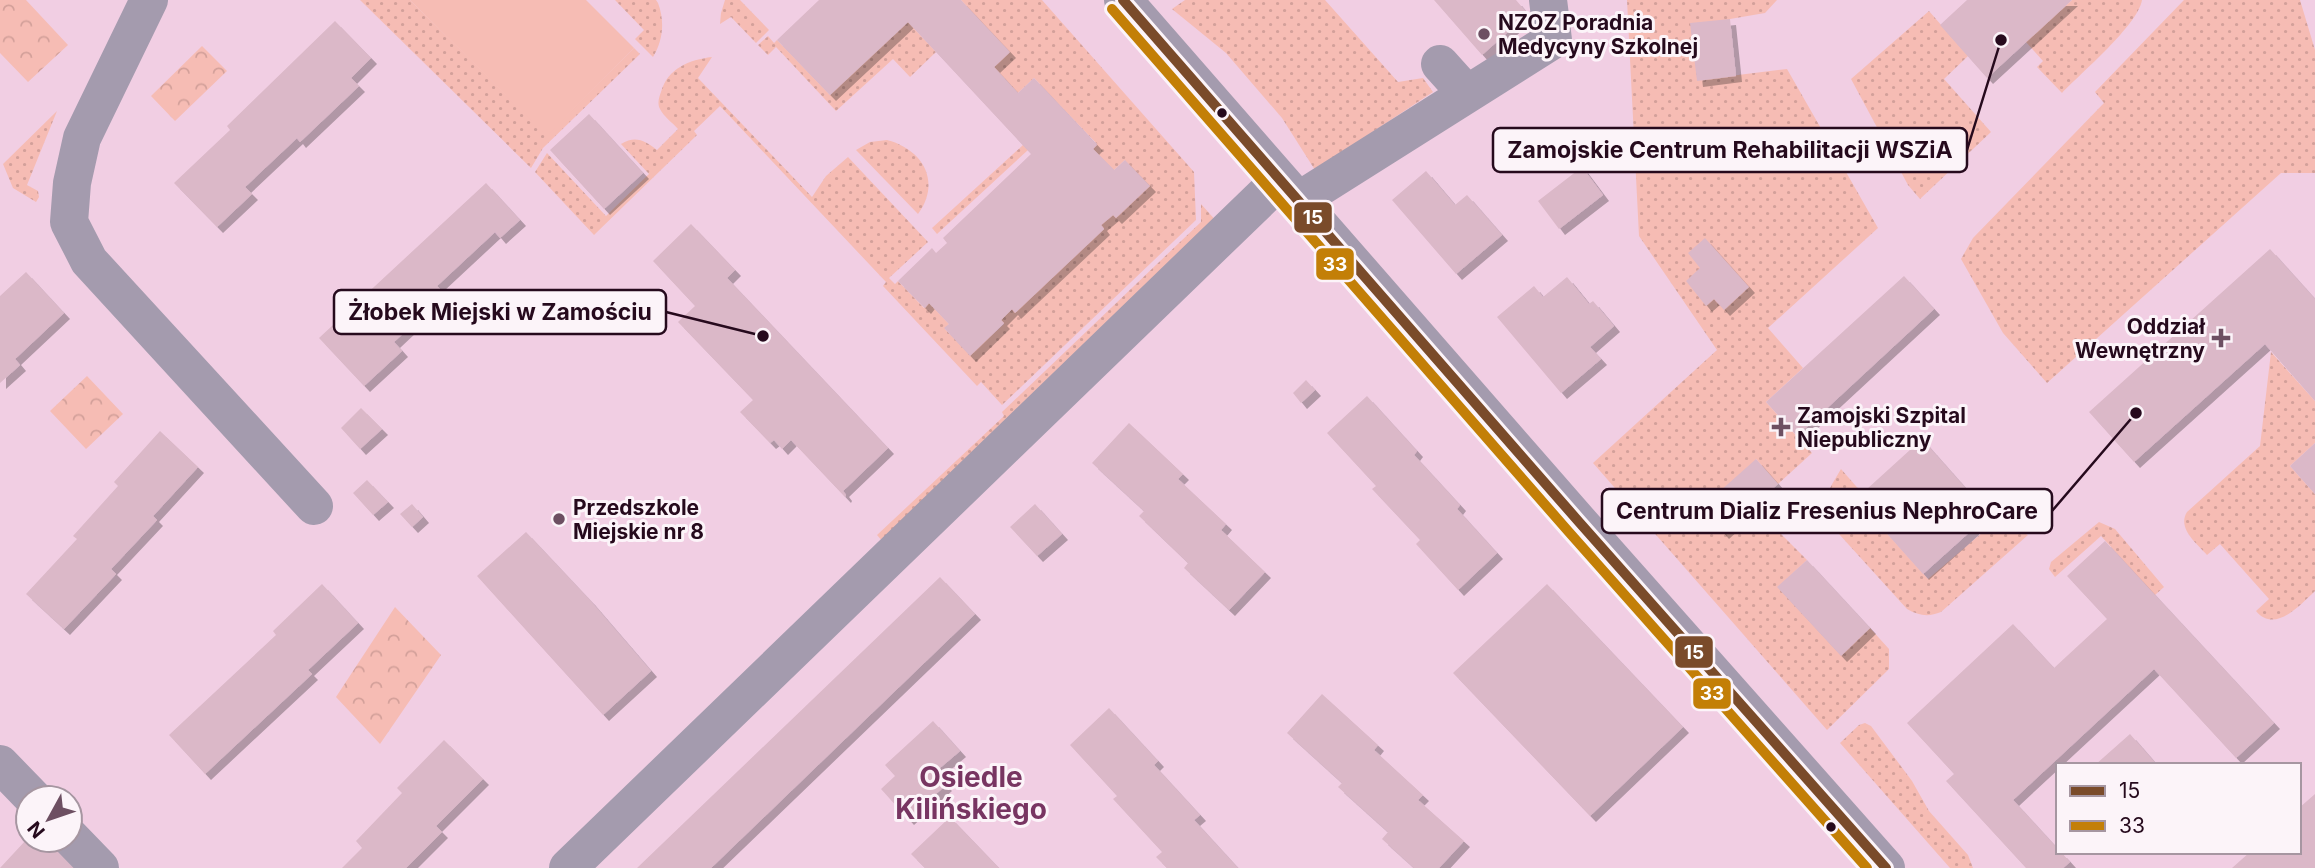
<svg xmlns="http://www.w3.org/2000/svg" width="2315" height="868" font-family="Inter,sans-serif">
<defs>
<pattern id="grass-dots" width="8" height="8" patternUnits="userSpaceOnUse" patternTransform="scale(1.75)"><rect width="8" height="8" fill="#f6bcb4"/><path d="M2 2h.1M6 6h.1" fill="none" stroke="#d3a09a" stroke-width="1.8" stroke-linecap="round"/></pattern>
<pattern id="park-crowns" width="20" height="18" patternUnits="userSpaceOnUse" patternTransform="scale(1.75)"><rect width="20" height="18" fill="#f6bcb4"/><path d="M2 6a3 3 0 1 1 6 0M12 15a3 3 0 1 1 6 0" fill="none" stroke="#d3a09a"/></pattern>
<filter id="shadow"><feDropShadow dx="6" dy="6" stdDeviation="0" flood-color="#0004"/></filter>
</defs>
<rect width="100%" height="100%" fill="#f1cee3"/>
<path fill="url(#grass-dots)" d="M360,0H410L547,135L634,48L640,54L543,148L531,168Z
M615,0H656L658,3C665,21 663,41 653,57L635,39L644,30Z
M725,0H740L769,30L756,43L731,17L720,24L721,13Z
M961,0H1042L1194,172L1196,220L1002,405L981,382L977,386L883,286L886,282L720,106L694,131L697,135L594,235L535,172L547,153L606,216L649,174L621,144C636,135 645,141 657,150L678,129C673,123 663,116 660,109C657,104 659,97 661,92C668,68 689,60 712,57L698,78L812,197L826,176L848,157L928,242L889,278L895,284L898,281L924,308L929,303L949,324L945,329L970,355L1004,324L1001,320L1012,309L1016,312L1104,229L1101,225L1113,215L1125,160L1114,170L1093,149L1097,144L1034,78L1018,93L994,67L1009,53Z
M1185,0H1325L1398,82L1423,78L1433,92L1315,170L1282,118L1226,53L1172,9Z
M1627,0H1777L1765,13L1730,19L1698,80L1787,69L1878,228L1768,328L1803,368L1766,402L1812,453L1778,484L1756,459L1723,533L1735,522L1743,532L1768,521L1807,560L1778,587L1841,655L1870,628L1889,649V669L1827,730L1593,463L1717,350L1639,236Z
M2072,0H2142C2138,25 2081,73 2062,93L2037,67L2043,61L2026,42Z
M2184,0H2300L2315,50V173H2281L2047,383L2003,333L1961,259L1973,238L2104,103L2095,92Z
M1929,11L1968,56L1944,79L1991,132L1920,199L1908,185L1851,79Z
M908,22L936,52L910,77L893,59L836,111L776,47L768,55L758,45L768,36L774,43L777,40L830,95Z
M57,111L27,185L38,191L39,197L36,202L13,188L3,164Z
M887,140C922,149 942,181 918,214L856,150L870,142Z
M1023,145L1028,150L937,234L932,228Z
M1201,204L1218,223L883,542L877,535L1004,416L1002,412L1201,222Z
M2271,352L2315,401V443L2290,466L2315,494V591C2300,605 2275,634 2256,611L2269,599L2220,544L2207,555C2196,543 2177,528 2187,512L2260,446Z
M1841,469L1862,493L1856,499L1928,579L1996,521L2028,535L1941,612C1929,617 1919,616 1907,609L1829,523C1819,502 1830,488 1841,469Z
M2099,522L2115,529L2164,587L2155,595L2101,536L2055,577L2049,569L2051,562Z
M1865,723L1871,726L1912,781L1929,811L1968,855L1973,868H1950L1840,743L1859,725Z"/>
<path fill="url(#park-crowns)" d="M0,0H26L68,45L28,82L0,53Z
M202,46L227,71L175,121L151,96Z
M87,376L123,414L86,449L50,411Z
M395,607L441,655L380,744L336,697Z"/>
<path fill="#f6bcb4" d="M410,0H586L634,48L547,136Z"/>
<path fill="#dbb8c8" filter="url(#shadow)" d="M819,0H961L1010,52L994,67L1018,93L1034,78L1097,145L1093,149L1114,170L1125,160L1150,186L1116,218L1113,215L1101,225L1104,229L1015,313L1012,309L1001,320L1004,323L970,356L944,328L949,324L929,303L925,308L898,281L932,248L936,253L947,243L943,238L1031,154L908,22L830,95L777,40Z
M1434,0H1516L1528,14L1482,55Z
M1967,0H2072L1987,78L1940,25Z
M1730,19L1736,76L1697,81L1690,23Z
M335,21L371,58L351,78L359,86L300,142L297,138L245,187L252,194L217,227L174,183L230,130L227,126Z
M589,114L643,173L604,209L550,150Z
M1582,167L1603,195L1559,229L1538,201Z
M1426,171L1455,205L1467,195L1502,235L1456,274L1392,200Z
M486,183L520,220L500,238L495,232L437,286L445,294L394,342L402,351L364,386L319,338Z
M691,224L735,270L727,278L888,448L843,491L846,495L845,497L791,440L782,449L774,440L770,443L740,412L753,400L678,322L695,306L653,261Z
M1705,238L1749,287L1724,310L1714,299L1706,306L1686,281L1700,268L1688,253Z
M2270,249L2315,299V401L2265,344L2134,462L2089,412Z
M26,272L64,313L15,359L20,365L0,383V296Z
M1904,276L1934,309L1797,436L1766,402Z
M1567,277L1589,304L1593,301L1614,326L1590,347L1601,359L1561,393L1497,317L1534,286L1543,297Z
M1306,380L1315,390L1301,403L1293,393Z
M1367,396L1417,451L1414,455L1460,505L1457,509L1497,553L1458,590L1416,544L1420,540L1372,489L1376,486L1327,433Z
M361,408L382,429L360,449L341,428Z
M1129,423L1183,474L1178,479L1226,524L1221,530L1265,572L1229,610L1184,568L1188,563L1139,516L1144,511L1092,463Z
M160,431L198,467L153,516L157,520L111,569L116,574L64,629L26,594L77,539L73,536L118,486L114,482Z
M1922,439L1977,501L1971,515L1973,529L1923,574L1856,499Z
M2315,443V494L2290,466Z
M1756,459L1778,484L1723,533L1701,508Z
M367,480L388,502L373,515L353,493Z
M412,504L423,517L412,527L400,514Z
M1035,504L1062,534L1037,556L1010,527Z
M526,532L589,599L651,671L603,715L477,576Z
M2105,541L2274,723L2236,758L2154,669L2013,800L2058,849V852H2061L2070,862L2063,868H2026L1946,781L1954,774L1907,723L2013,624L2054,668L2107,619L2067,576Z
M1807,560L1870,628L1841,656L1777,587Z
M940,577L975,614L711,868H637Z
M322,584L358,623L308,670L312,674L205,774L169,735L276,635L273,631Z
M1547,584L1683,727L1590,816L1453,673Z
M1322,694L1378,745L1374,750L1423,795L1418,800L1464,841L1439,868H1414L1382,839L1388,832L1338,787L1342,783L1287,733Z
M1109,708L1158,761L1154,765L1200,815L1194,820L1238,868H1167L1156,857L1162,852L1113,799L1117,796L1070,745Z
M933,721L960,751L934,773L946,785L908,819L881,789L895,776L885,765Z
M2130,734L2157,765H2095Z
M444,740L483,779L436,826L442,832L406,868H342L362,848L356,841L402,793L397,788Z
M2315,794V868H2232L2250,852H2299V808Z
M950,817L999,868H925L911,854Z
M26,840H58L85,868H0Z"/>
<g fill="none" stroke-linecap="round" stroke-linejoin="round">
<path stroke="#a49bae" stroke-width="38" d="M149,0L82,138L72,183L69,222L89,261L314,506
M1123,0L1579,522L1886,868
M1440,64L1467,94
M1298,201L1553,40L1548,0
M0,764L33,798
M70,837L100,868
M568,868L1280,180"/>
<g stroke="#fcf4f9" stroke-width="16">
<path id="bus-1" d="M1123,0L1579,522L1886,868"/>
</g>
<g stroke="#fcf4f9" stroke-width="16">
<path id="bus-2" d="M1112,9L1568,531L1867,868"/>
</g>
<use href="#bus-1" stroke="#7a4b2a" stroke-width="10"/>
<use href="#bus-2" stroke="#c37f07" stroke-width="10"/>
</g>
<g fill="#6d4f62" stroke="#fcf4f9" stroke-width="2.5">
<circle cx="1484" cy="34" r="7"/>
<path d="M2217.5 327.5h7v7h7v7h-7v7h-7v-7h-7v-7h7z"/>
<path d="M1777.5 416.5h7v7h7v7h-7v7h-7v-7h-7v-7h7z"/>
<circle cx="559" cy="519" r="7"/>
</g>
<g fill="#260a1d" stroke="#fcf4f9" stroke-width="2.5">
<circle cx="1222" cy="113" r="6"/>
<circle cx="1831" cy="827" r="6"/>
</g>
<g text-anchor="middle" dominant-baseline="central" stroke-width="6" stroke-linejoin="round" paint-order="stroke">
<g font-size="21" font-weight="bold" fill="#260a1d" stroke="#fcf4f9" text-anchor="start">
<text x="1498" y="22">NZOZ Poradnia<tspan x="1498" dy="24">Medycyny Szkolnej</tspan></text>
<text x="2205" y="326" text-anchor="end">Oddział<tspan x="2205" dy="24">Wewnętrzny</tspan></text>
<text x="1797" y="415">Zamojski Szpital<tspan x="1797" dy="24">Niepubliczny</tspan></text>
<text x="573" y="507">Przedszkole<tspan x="573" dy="24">Miejskie nr 8</tspan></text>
</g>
<g font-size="28" font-weight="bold" fill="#783562" stroke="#fcf4f9">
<text x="971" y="777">Osiedle<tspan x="971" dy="32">Kilińskiego</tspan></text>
</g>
</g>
<path fill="none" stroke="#260a1d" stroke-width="2.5" d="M2001 40L1967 150M763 336L666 312M2136 413L2052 511"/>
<g fill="#260a1d" stroke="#fcf4f9" stroke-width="2.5">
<circle cx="2001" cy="40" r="7"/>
<circle cx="763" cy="336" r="7"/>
<circle cx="2136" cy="413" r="7"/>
</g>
<g fill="#fcf4f9" stroke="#260a1d" stroke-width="2.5">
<rect x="1493" y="128" width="474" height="44" rx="7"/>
<rect x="334" y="290" width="332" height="44" rx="7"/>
<rect x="1602" y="489" width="450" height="44" rx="7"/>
</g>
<g font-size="23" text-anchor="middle" font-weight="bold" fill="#260a1d">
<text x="1730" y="158">Zamojskie Centrum Rehabilitacji WSZiA</text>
<text x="500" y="320">Żłobek Miejski w Zamościu</text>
<text x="1827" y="519">Centrum Dializ Fresenius NephroCare</text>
</g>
<g stroke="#fcf4f9" stroke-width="2.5">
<rect x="1293" y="201" width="40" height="33" rx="7" fill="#7a4b2a"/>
<rect x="1315" y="247" width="40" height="34" rx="7" fill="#c37f07"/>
<rect x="1674" y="635" width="40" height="34" rx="7" fill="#7a4b2a"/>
<rect x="1692" y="677" width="40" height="33" rx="7" fill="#c37f07"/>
</g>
<g font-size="19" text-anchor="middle" font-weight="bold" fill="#fff">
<text x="1313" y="224">15</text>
<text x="1335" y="271">33</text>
<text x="1694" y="659">15</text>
<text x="1712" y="700">33</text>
</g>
<rect x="2056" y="763" width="245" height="91" fill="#fcf4f9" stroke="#a696a1" stroke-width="2"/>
<rect x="2070" y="786" width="35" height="10" fill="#7a4b2a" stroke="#a696a1" stroke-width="2"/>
<text x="2119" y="798" font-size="21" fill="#260a1d">15</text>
<rect x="2070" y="821" width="35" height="10" fill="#c37f07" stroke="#a696a1" stroke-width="2"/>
<text x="2119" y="833" font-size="21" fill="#260a1d">33</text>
<g transform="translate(49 819) rotate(230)"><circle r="33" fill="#fcf4f9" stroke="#a696a1" stroke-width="2"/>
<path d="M0-5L12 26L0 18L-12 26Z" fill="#6d4f62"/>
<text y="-10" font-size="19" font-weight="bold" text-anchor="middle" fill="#260a1d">N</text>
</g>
</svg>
